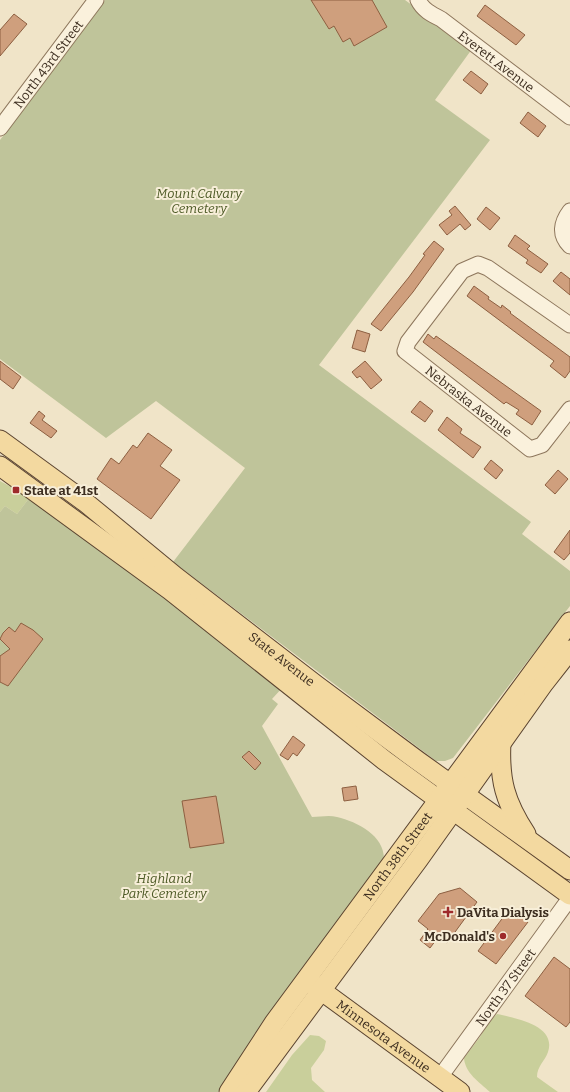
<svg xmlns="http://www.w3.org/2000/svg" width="570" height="1092" font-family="Bitter,serif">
<rect width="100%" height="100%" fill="#f0e4c8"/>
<path fill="#c9cf9b" d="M0,481L30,497L17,514L5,506L0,512Z
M497,1014C515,1018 557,1025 548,1052C545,1061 537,1066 537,1077L558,1092H490C479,1082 465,1073 464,1058L480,1037L489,1021Z
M310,1035L319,1036L326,1041L324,1050L311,1068L312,1080L325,1092H266L292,1055Z"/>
<path fill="#bfc49a" d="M105,0H405L472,49L435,100L490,140L319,365L531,522L522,534L570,571V606L453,758L445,761H436L173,562L245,468L156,401L106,438L0,359V140Z
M30,497L190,615L283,687L272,699L278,704L262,726L312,817C320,817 329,815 337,817C358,822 385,836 384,860L218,1092H0V512L5,506L17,514Z"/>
<path fill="#cf9f7d" stroke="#8d5f41" d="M311,0H372L387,27L354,46L350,38L343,42L334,26L329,29Z
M485,5L525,35L516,45L477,16Z
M14,14L27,24L0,56V30Z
M471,71L488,84L481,94L463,80Z
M528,112L546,126L538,137L520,123Z
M455,206L471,225L465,230L460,224L447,235L439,225L452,215L449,211Z
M486,207L500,218L490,230L477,219Z
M515,235L530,246L527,249L548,264L541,273L526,263L528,260L508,246Z
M434,241L444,249L413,292L381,331L371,324L409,277L425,255L423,254Z
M561,272L570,279V295L553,281Z
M474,286L489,297L488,299L501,308L502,305L511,312L510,313L570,357V371L565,378L550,366L554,361L467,296Z
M357,330L370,334L365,352L352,348Z
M428,334L434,339L436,336L541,411L532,425L516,414L519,410L506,402L504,404L423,342Z
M0,361L21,377L13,389L0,379Z
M365,361L382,380L371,389L360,376L357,378L352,372Z
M420,401L433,411L425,422L411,412Z
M39,411L45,416L42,420L57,431L51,438L30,423Z
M447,417L462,429L460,433L481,447L473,458L438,430Z
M148,433L172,450L160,466L180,480L151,519L97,479L111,458L119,464L133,445L137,448Z
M491,460L503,470L496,479L484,469Z
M558,470L568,479L555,494L545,485Z
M570,530V553L564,560L554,552Z
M21,623L33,630L43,639L8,686L0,682V656L10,649L0,639L3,633L9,627L15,632Z
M293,736L305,745L297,756L293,753L288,760L280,755Z
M249,751L261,763L255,770L242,757Z
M356,786L358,799L344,801L342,788Z
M216,796L224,843L190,848L182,801Z
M460,888L477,902L447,943L439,936L430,948L420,940L428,929L418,921L439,894Z
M510,908L528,922L496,964L478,951Z
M554,957L570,969V1022L566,1027L525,996Z"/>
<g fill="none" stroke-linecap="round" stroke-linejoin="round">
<g stroke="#8d765c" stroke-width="17">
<g id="minor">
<path id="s1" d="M418,0C423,10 431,14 441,19L570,117"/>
<path id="s2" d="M0,128L96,0"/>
<path d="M570,211C561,223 559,235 570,246"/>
<path id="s3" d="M570,325L488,268L478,264L462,271L408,342L405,351L530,449L542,445L570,409"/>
<path id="s4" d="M440,1077L570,898"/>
</g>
</g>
<g stroke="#5b4430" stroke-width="21">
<g id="major">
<path id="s5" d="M0,440L85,502L176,577L316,685L418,761L570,870"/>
<path d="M0,466L170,590L384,760L570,895"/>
<path d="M501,742C499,780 505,802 526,834"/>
<path id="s6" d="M311,983L460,1092"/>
<path id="s7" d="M229,1092L274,1023L570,622"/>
<path d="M246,1092L418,860L544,683L570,650"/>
</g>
</g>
<use href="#minor" stroke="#faf1dc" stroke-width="15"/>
<use href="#major" stroke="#f3d9a0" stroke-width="19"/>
</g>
<g fill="#9e2a2b" stroke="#f7eed8" stroke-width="1.5">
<rect x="12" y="486" width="8" height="8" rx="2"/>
<path d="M446 906h4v4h4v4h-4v4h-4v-4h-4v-4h4z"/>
<circle cx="503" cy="936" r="4"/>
</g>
<g text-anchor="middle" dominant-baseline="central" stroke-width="4" stroke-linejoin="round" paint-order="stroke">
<g font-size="13" fill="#3d2e20" stroke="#f7eed8">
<text stroke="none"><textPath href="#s1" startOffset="100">Everett Avenue</textPath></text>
<text stroke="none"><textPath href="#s2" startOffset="80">North 43rd Street</textPath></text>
<text stroke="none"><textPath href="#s3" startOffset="308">Nebraska Avenue</textPath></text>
<text stroke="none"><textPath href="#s5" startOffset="357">State Avenue</textPath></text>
<text stroke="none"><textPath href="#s7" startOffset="290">North 38th Street</textPath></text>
<text stroke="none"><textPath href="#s4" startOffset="111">North 37 Street</textPath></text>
<text stroke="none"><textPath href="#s6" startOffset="90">Minnesota Avenue</textPath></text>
</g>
<g font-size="13" font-style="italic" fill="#4d5a26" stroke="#f7eed8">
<text x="199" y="193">Mount Calvary<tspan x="199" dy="15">Cemetery</tspan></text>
<text x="164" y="878">Highland<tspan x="164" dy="15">Park Cemetery</tspan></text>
</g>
<g font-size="13" font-weight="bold" fill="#3d2e20" stroke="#f7eed8" text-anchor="start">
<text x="24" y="490">State at 41st</text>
<text x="457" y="912">DaVita Dialysis</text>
<text x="495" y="936" text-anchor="end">McDonald's</text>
</g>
</g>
</svg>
